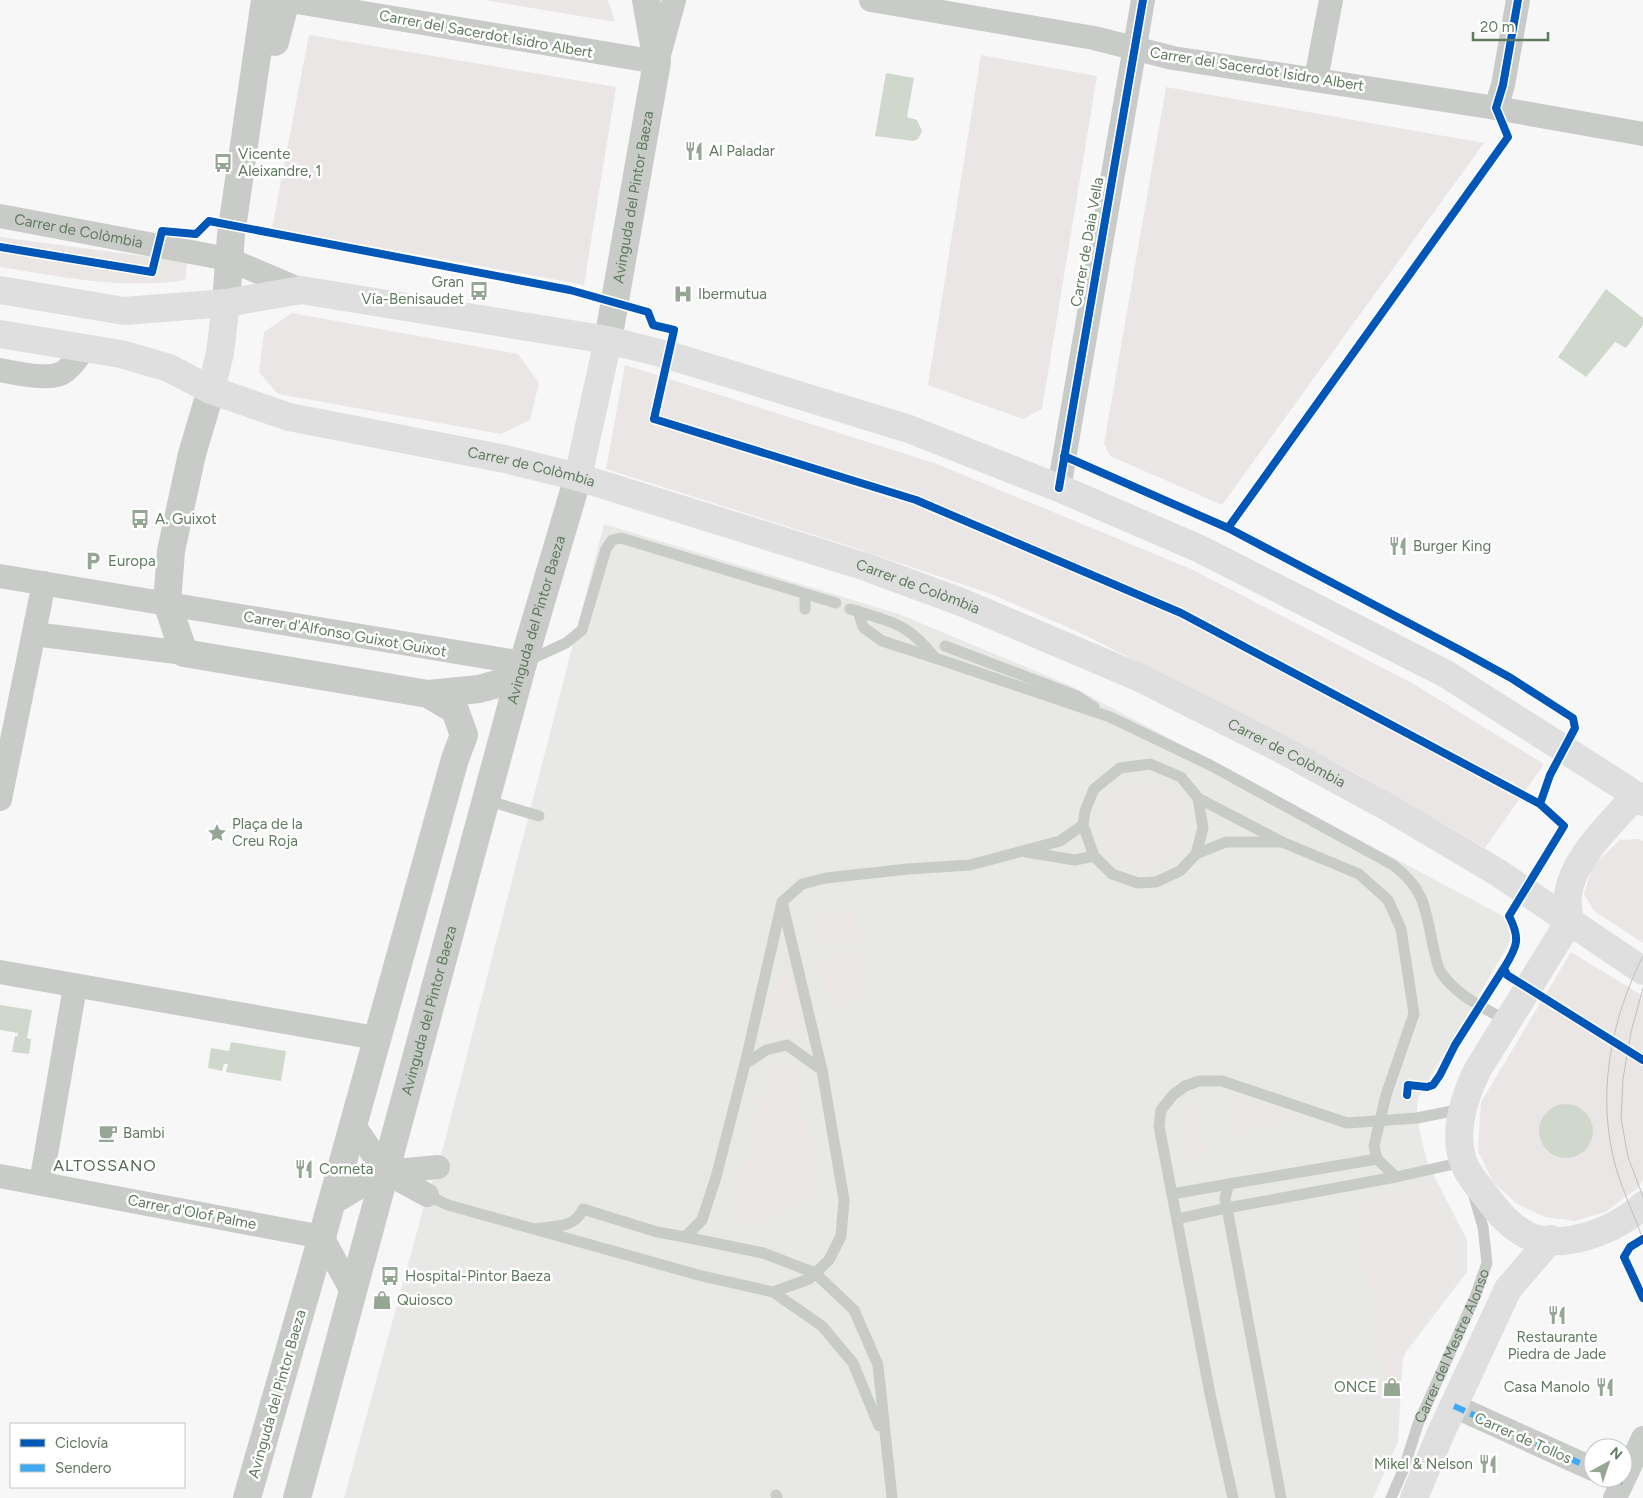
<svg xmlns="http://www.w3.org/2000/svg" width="1643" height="1498" font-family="Figtree,sans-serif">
<rect width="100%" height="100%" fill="#f7f7f7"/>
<path fill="#e8e9e7" d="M604,524L899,614L1069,685L1520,925L1417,1100V1118L1427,1162L1467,1240V1272L1403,1356L1398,1442L1373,1498H344L427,1195L438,1167Z"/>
<path fill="#eae6e5" d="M484,0H608L615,22Z
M309,35L616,87L584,285L272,228Z
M981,55L1097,76L1042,409L1023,419L928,385Z
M1166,87L1484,143L1222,505L1110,456L1104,444Z
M0,237L187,262L185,280C122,290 62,277 0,267Z
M292,313L518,354L539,383L530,420L501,434L278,394L259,372L264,332Z
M625,365L937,464L1191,569L1412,683L1544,764L1485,848L1357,774L1083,634L991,594L846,545L606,469Z
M1099 826a44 44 0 1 1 88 0a44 44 0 1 1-88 0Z
M1640,839L1643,841V943L1594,911L1584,894L1593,865L1620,840Z
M853,910L859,940L817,948L811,918Z
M788,945L806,1036L804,1037L782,1030L763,1033Z
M861,952L870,998L827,1006L819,959Z
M1571,952L1643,996V1179L1637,1189L1605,1212L1575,1221L1545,1217L1517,1204L1493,1182L1478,1151L1481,1102Z
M783,1060L791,1062L796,1070L821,1195L750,1230L737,1212L735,1192L771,1064Z
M1232,1093L1309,1119L1229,1134L1226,1113Z
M1187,1102L1201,1118L1208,1154L1186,1158C1182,1141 1171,1114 1187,1102Z
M1430,1185L1452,1223L1459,1247L1458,1259L1447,1291L1419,1324L1401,1363L1398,1379L1387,1388L1354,1205L1361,1198Z"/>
<path fill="#d0d8ce" d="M886,73L914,78L907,117L917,120L922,131L918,139L913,141L875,136Z
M1606,289L1643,318V325L1626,348L1615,342L1586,377L1558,357Z
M0,1005L32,1010L27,1038L31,1039L29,1054L12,1052L15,1036L17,1037L18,1033L0,1030Z
M231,1042L286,1051L281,1081L226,1072L228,1064H224L222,1071L208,1068L211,1048L229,1051Z
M1539 1131a27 27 0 1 1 54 0a27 27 0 1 1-54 0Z"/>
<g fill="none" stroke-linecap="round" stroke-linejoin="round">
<g stroke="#c8cbc8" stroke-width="11">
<path d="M805,594V609"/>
<path d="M850,609C891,622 907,622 935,658L1110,717L1210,765L1393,865C1423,888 1425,905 1432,941C1434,950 1436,962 1440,971C1455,995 1483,1007 1507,1021"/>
<path d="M858,611L863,627L882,641L935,658"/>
<path d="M945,646L1077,696L1094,707"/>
<path d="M527,661L566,643L582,630L606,549L612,540L621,538L836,603"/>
<path d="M1198,798L1203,828L1196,854L1180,871L1156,882L1138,883L1112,874L1094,856L1083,825L1085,811L1094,789L1120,768L1150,764L1181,777L1198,798L1282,842L1359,874L1388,900L1401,929L1414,1014L1386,1095L1374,1146L1377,1159L1396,1177L1463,1162"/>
<path d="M486,800L539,816"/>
<path d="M1026,852L1075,860L1094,856"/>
<path d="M1196,854L1226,842H1279"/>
<path d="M783,906L822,1070"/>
<path d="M745,1064L782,902L802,884L826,878L908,869L970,865L1060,841L1083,825"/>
<path d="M1377,1159L1229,1184L1225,1198L1227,1208L1396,1177"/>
<path d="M1172,1194L1229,1184"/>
<path d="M427,1195L448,1205L702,1276L773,1292L809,1279L829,1260L841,1236L844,1200L822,1070L787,1045L766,1050L745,1064L716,1177L702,1220L685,1237L657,1232L583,1209C575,1229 552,1226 533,1229"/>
<path d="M1177,1219L1227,1208L1281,1498"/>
<path d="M685,1237L763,1253L815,1273L854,1310L878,1365L892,1498"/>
<path d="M773,1292L822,1326L853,1363L879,1426"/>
<path d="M776,1495L777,1498"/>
<path d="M1233,1498L1210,1394L1159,1126L1161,1110L1173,1095L1185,1086L1199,1081H1222L1347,1123L1417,1118L1462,1109"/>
<path id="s1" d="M1391,1498L1404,1468L1418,1424L1475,1297L1487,1263L1483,1227L1473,1193"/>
</g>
<g stroke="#c8cbc8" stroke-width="24">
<path d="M285,0L657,62L674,0"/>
<path d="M871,0L1094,38L1173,58L1496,108L1643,134"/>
<path d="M1316,79L1331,0"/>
<path d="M1496,108L1503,85L1518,0"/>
<path id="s2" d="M0,216L228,259L301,290"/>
<path d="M0,370C15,373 46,380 60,374C70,370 78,357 84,348"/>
<path d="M1059,488L1143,0"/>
<path d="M0,576L523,663"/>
<path d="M34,634L184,653"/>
<path d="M0,799L44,583"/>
<path d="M0,972L376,1038"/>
<path d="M353,1124L385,1172L427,1195"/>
<path d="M0,1176L322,1237L353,1293"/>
<path d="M41,1183L75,987"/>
<path d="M331,1204L385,1172L438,1167"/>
<path d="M1454,1406L1593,1469"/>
<path d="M1615,1498L1643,1438"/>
</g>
<g stroke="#c8cbc8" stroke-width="28">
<path d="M275,42L286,0"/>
<path d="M226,303L231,235L265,0"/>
<path id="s3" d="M608,340L657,62L646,0"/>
<path d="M211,390L192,454L171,551L167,603L184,653L428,694L455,710L464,735L455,759L322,1237L247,1498"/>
<path d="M428,694L479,689L508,681L523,663"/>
<path id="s4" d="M297,1498L523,663L578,477"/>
</g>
<path stroke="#dedfde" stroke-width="28" d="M1636,795C1612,823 1574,856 1568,894C1567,903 1569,913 1569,922L1478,1069C1464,1097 1453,1130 1463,1161C1467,1173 1478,1186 1486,1196C1498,1212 1509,1226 1527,1235C1561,1252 1618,1230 1643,1205
M1414,1498L1440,1435L1508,1289L1551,1239"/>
<g stroke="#dedfde" stroke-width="28">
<path d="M0,290L124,311L226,303L301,290L608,340L668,355L909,429L1059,488L1200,549L1446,674L1628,790L1643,802"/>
<path id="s5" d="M0,334L121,354L169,368L211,390L289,417L505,459L578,477L866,567L961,602L1138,677L1279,748L1389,808L1497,872L1643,971"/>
<path d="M211,390L220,353L226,303"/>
<path d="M578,477L608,340"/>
</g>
<path stroke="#bfc1bf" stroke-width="1" d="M1643,956C1610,1021 1596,1097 1616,1168C1623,1192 1635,1216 1643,1240
M1643,988L1631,1032L1623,1079L1621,1118L1628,1157L1643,1197"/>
<path stroke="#3fa9f5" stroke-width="6" stroke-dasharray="12 6" stroke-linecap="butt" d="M1454,1406L1593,1469
M1613,1478L1623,1482"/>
<g stroke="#fff" stroke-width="11">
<path id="cycleway" d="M1518,0L1503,85L1496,108L1508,137L1228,528L1460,650L1511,678L1573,718L1575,728L1550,775L1540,804
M0,247L152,272L162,231L196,234L209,221L570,290L648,312L653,325L674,330L654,419L916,500L1181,613L1540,804L1564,826L1509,916C1521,939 1517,947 1504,968L1507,975L1528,988L1643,1060
M1064,456L1228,528
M1059,488L1143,0
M1407,1095L1408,1085L1427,1087L1433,1085L1440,1075L1455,1045L1504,968
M1643,1239L1630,1247L1624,1257L1643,1298"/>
</g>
<use href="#cycleway" stroke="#0057b8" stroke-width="8"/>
</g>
<defs>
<g id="restaurant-bare" transform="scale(1.5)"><path d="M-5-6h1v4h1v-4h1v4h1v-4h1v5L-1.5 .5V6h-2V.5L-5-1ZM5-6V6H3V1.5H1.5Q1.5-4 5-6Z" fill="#96a695" stroke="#fff" stroke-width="2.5" paint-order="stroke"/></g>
<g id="bus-bare" transform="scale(1.5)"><path d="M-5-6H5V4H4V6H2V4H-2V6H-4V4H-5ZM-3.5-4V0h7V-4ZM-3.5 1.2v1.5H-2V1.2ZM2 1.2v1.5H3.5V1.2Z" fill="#96a695" stroke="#fff" stroke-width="2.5" paint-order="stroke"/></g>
<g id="hospital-bare" transform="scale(1.5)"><path d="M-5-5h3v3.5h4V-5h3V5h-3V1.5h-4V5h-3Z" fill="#96a695" stroke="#fff" stroke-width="2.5" paint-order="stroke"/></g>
<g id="parking-bare" transform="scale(1.5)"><path d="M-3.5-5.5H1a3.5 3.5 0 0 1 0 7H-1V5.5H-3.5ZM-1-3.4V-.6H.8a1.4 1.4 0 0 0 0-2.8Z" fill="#96a695" stroke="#fff" stroke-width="2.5" paint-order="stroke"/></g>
<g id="sight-bare" transform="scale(1.5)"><path d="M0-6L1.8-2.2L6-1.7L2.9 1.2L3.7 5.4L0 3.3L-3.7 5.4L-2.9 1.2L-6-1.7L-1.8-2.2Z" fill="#96a695" stroke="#fff" stroke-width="2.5" paint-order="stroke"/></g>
<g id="cafe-bare" transform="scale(1.5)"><path d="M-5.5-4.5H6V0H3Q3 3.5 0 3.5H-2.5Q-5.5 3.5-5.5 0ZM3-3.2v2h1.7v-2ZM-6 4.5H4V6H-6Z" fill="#96a695" stroke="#fff" stroke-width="2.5" paint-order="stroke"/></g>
<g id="shop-bare" transform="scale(1.5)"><path d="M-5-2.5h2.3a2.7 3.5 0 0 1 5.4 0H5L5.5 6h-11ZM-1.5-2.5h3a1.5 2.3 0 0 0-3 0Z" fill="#96a695" stroke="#fff" stroke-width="2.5" paint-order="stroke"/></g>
</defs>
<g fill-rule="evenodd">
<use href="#restaurant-bare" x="694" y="151"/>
<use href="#bus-bare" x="223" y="163"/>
<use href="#bus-bare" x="479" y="291"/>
<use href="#hospital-bare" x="683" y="294"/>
<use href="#bus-bare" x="140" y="519"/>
<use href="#restaurant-bare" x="1398" y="546"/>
<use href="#parking-bare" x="93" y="561"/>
<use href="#sight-bare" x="217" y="833"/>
<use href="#cafe-bare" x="108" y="1133"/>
<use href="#restaurant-bare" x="304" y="1169"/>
<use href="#bus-bare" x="390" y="1276"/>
<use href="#shop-bare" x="382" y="1300"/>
<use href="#restaurant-bare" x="1557" y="1315"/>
<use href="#shop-bare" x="1392" y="1387"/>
<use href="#restaurant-bare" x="1605" y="1387"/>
<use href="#restaurant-bare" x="1488" y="1464"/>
</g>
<g text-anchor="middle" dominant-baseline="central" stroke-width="5" stroke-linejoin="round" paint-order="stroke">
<g font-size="15" fill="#617a60" stroke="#fff">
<text transform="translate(486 34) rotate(10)">Carrer del Sacerdot Isidro Albert</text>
<text transform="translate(1257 69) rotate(9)">Carrer del Sacerdot Isidro Albert</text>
<text stroke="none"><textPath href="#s3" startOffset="145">Avinguda del Pintor Baeza</textPath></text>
<text stroke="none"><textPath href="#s2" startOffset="80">Carrer de Colòmbia</textPath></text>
<text transform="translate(1087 242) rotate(-80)">Carrer de Daia Vella</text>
<text stroke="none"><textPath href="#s5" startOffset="550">Carrer de Colòmbia</textPath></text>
<text stroke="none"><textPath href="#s5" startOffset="955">Carrer de Colòmbia</textPath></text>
<text stroke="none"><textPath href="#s4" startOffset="910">Avinguda del Pintor Baeza</textPath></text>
<text transform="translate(345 634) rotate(10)">Carrer d'Alfonso Guixot Guixot</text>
<text stroke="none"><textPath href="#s5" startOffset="1360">Carrer de Colòmbia</textPath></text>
<text stroke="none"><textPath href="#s4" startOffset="505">Avinguda del Pintor Baeza</textPath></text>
<text transform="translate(192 1212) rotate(11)">Carrer d'Olof Palme</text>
<text stroke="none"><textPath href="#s1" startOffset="164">Carrer del Mestre Alonso</textPath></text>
<text transform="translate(277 1394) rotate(-74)">Avinguda del Pintor Baeza</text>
<text transform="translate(1523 1438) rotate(24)">Carrer de Tollos</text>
</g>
<g font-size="15" fill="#617a60" stroke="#fff" text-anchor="start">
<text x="709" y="151">Al Paladar</text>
<text x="238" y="154">Vicente<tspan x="238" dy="17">Aleixandre, 1</tspan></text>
<text x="464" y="282" text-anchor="end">Gran<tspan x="464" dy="17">Vía-Benisaudet</tspan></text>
<text x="698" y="294">Ibermutua</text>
<text x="155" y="519">A. Guixot</text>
<text x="1413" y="546">Burger King</text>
<text x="108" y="561">Europa</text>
<text x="232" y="824">Plaça de la<tspan x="232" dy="17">Creu Roja</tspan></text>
<text x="123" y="1133">Bambi</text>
<text x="319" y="1169">Corneta</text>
<text x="405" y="1276">Hospital-Pintor Baeza</text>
<text x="397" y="1300">Quiosco</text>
<text x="1557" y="1337" text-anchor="middle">Restaurante<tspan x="1557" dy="17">Piedra de Jade</tspan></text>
<text x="1377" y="1387" text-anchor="end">ONCE</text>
<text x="1590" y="1387" text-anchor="end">Casa Manolo</text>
<text x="1473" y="1464" text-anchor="end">Mikel &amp; Nelson</text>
</g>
<g font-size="16" letter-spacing="1" fill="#576b56" stroke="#fff">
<text x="105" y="1165">ALTOSSANO</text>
</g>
</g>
<rect x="10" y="1423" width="175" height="65" fill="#ffffff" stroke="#c0cabf"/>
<rect x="20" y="1439" width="25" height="8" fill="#0057b8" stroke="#c0cabf"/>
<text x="55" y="1448" font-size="15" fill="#617a60">Ciclovía</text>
<rect x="20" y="1464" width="25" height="8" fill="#3fa9f5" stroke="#c0cabf"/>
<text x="55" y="1473" font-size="15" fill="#617a60">Sendero</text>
<g transform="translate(1608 1463) rotate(40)"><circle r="24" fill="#ffffff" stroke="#c0cabf"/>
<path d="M0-4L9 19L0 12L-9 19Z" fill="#96a695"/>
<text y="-8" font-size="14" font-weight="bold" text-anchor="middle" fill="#617a60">N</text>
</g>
<path d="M1473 32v8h75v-8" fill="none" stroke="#617a60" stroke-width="2.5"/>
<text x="1480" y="32" font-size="15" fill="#617a60" stroke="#ffffff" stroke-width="4" paint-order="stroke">20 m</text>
</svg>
